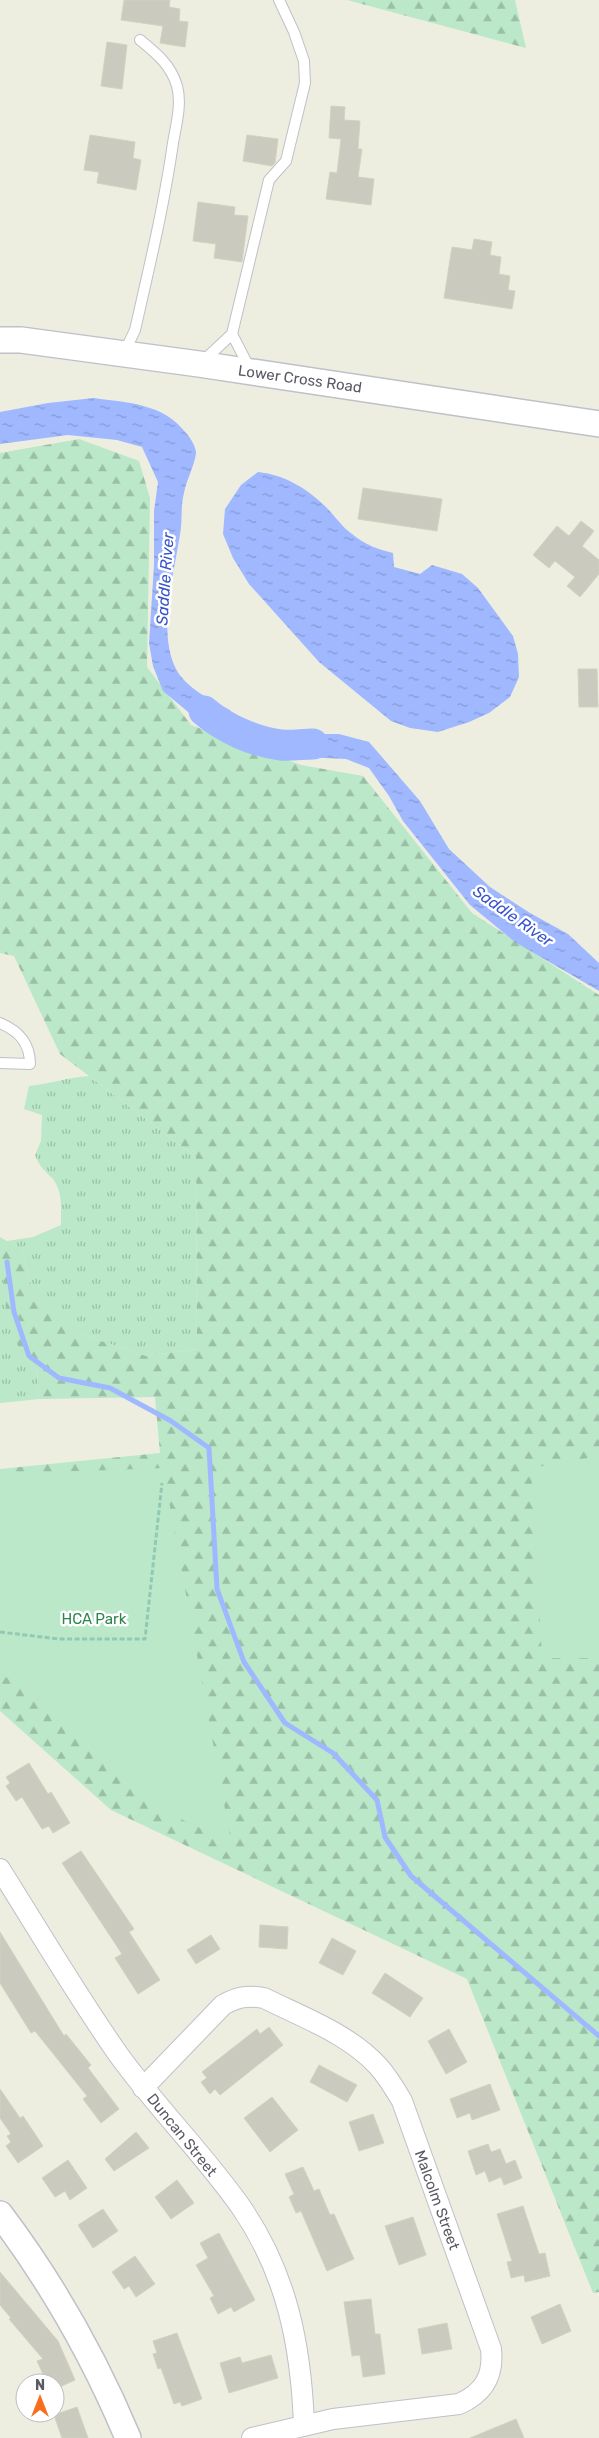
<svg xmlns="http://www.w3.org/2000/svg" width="599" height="2438" font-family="Rubik,sans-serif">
<defs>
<pattern id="grass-tufts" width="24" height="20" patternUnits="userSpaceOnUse" patternTransform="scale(1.25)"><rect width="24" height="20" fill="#bae8c8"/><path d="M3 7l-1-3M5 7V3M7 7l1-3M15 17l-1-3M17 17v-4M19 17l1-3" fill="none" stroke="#9abfa6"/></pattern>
<pattern id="forest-firs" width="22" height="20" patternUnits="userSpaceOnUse" patternTransform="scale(1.25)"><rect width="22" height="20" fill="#bae8c8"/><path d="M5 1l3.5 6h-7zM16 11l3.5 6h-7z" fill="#9abfa6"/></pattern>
<pattern id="water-ripples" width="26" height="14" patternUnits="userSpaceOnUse" patternTransform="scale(1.25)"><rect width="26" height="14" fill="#9fb8ff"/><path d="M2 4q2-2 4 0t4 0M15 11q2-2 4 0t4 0" fill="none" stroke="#8599d2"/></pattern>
</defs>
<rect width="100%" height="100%" fill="#edeee0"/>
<path fill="url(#grass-tufts)" d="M89,1076L196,1157L197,1349L146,1356L83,1335L46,1311L30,1282L22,1251L21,1354L37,1370L39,1399L0,1403V1237L7,1241L33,1237L61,1225C61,1209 63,1190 52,1178C44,1170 39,1166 35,1155L41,1141L42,1115L24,1109L29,1086C50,1084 69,1077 89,1076Z"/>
<path fill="url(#forest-firs)" d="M347,0H515L526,48Z
M79,439L139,461L150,498L147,667L191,725L301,765L363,776L472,913L599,995V2292L593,2293L467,1979L111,1810L0,1711V1469L160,1453L155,1397L39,1399L37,1370L21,1354L7,1311L1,1253L9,1247L22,1251L30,1282L46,1310L83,1335L146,1356L197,1349L196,1157L60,1054L14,956L0,953V453Z"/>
<path fill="#bae8c8" d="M599,1456V1658H542L531,1468Z
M163,1468L231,1842L161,1810L28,1686L0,1675V1474Z"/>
<path fill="url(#water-ripples)" d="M94,398C128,403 163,403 186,433C190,437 196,447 196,453C195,464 186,481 184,493C181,504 182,516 181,527C176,569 156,629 176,669C186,688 212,701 230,710L234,724L244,737L260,742H275L290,735L320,734H339L369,742L420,801L449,849L490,887L530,913L568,934L599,963V991L515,942L470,905L403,821L389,796L369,768L346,759L259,755L224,742L163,691L153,666L149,643L154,565V511L158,482L142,447L117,440L68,435L0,444V412L48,403Z
M258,472C285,475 306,488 325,506C334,515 342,527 352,534C365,545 378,549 393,553L394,567L420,574L432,565L462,574L478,588L513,636L518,654L519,677L510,697L489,713L469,722L438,732L410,728L391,721L319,662L249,584L233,558L223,534L225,509L241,485Z"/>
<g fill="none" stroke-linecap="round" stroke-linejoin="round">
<path stroke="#9fb8ff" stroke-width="5" d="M7,1262L14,1312L29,1356L59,1378L110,1388L171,1421L209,1448L217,1589L244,1662L285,1723L333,1753L377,1800L385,1837L411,1876L599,2036"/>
<path stroke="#9fb8ff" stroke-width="31" d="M204,711C224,728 254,742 281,745C291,746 303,744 313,744"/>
</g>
<path fill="#cacabf" stroke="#d3d2be" d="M124,0H170L169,7L180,9L179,21L188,22L185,47L160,43L163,26L121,20Z
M107,42L127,45L122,89L101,86Z
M331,106L345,107L344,120L360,121L358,149H362L358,177L374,179L371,205L326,199L330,172L337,173L341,139L329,138Z
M90,135L135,142L133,158L141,160L136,190L97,183L99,172L84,170Z
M247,135L278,139L275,163L272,166L243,161Z
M198,202L235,207L234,215L248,216L242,262L214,258L216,244L193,241Z
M474,239L492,242L490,255L501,257L499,274L510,276L508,290L515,291L512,309L444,298L452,247L472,250Z
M363,488L442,499L437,531L358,519Z
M581,521L594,531L582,546L599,560V574L580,597L567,586L575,577L555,561L549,568L533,555L557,526L569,536Z
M578,669H597L598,707H579Z
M29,1763L48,1794L51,1792L70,1823L53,1833L49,1826L42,1829L22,1797L16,1801L6,1786L10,1783L6,1777Z
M81,1851L134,1929L129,1932L160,1980L138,1994L115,1958L122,1954L62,1863Z
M260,1925L288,1927L287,1949L259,1947Z
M0,1932L64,2036L66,2034L91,2065L88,2068L119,2109L101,2123L83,2099L87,2096L35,2031L31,2033L0,1983Z
M211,1935L220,1949L196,1964L187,1950Z
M332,1938L356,1951L343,1975L319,1963Z
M385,1973L423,1998L410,2017L372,1993Z
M269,2027L283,2045L220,2095L215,2089L210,2094L201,2082L207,2078L202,2072L257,2029L260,2034Z
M449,2029L467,2062L446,2074L428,2041Z
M319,2065L357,2085L347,2102L310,2082Z
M490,2084L500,2110L472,2120L470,2113L457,2118L450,2099Z
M0,2089L20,2118L23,2116L43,2146L18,2163L6,2146L11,2142L7,2136L11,2134L0,2118Z
M272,2097L298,2130L270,2152L244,2118Z
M373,2114L384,2143L359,2151L349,2122Z
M136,2132L149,2148L114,2171L105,2159Z
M488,2144L491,2152L500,2149L506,2164L515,2160L522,2178L504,2185L501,2177L489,2182L485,2171L476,2175L468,2151Z
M68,2160L87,2188L70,2200L65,2191L55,2197L42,2178Z
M303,2167L314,2191L319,2189L330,2215L334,2214L354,2259L327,2271L301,2211L296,2213L289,2197L294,2194L285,2174Z
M177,2180L194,2203L171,2219L155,2197Z
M523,2206L539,2254L545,2253L550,2276L525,2282L524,2275L511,2278L507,2262L512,2261L497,2214Z
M103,2209L118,2231L93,2248L78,2225Z
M413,2217L426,2255L399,2265L385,2226Z
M219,2233L255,2300L234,2312L231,2307L218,2314L210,2298L214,2296L196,2265L208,2258L200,2243Z
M135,2256L155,2284L136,2297L129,2286L124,2289L112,2272Z
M0,2272L58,2341L75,2380L55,2389V2383H47L37,2361L43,2359L9,2319L11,2318L0,2305Z
M371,2299L375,2334H380L385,2374L363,2377L360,2355L352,2356L344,2302Z
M560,2304L571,2331L542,2344L531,2317Z
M447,2323L452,2349L422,2354L418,2329Z
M177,2333L202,2399L182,2406L180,2402L174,2404L161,2368L158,2369L153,2354L157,2353L153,2341Z
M271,2355L278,2378L229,2393L220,2363L240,2357L242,2363Z
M77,2407L88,2438H62L54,2415Z
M516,2419L524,2438H470Z"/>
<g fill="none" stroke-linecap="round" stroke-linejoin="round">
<g stroke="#bfc0c8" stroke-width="12">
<path id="service" d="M232,334L250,369
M124,353L135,330C149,268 164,206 173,143C176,125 182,104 177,86C171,65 156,53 140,40
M202,362L232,334L269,180L286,161L305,83L304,61L294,32L279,0
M0,1023C19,1031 30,1043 30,1064L0,1063"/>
</g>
<g stroke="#bfc0c8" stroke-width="22">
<path id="minor" d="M0,1869C39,1931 76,1994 118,2054C156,2107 203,2153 241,2207C287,2274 301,2345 304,2425
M143,2088L223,2005C237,1997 247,1995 264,1998C302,2017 349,2034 378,2066C388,2077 395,2089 402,2101L491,2349C494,2376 484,2393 459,2404L333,2419L252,2438"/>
</g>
<g stroke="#bfc0c8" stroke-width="28">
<path id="tertiary" d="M0,340H21L199,364L599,424
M0,2214C52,2283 95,2359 128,2438"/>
</g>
<path stroke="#93c9b2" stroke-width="3" stroke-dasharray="5 2.5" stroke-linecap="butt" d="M0,1632L59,1639H145L162,1483"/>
<use href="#service" stroke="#fff" stroke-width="10"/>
<use href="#minor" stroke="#fff" stroke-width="20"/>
<use href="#tertiary" stroke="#fff" stroke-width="25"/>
</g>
<g text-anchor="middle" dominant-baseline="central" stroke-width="5" stroke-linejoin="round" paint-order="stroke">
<g font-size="15" fill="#595a63" stroke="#fff">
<text transform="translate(300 379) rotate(8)">Lower Cross Road</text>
<text transform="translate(182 2135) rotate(51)">Duncan Street</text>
<text transform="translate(437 2200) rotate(70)">Malcolm Street</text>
</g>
<g font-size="15" fill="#2e864c" stroke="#fff">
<text x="94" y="1619">HCA Park</text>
</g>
<g font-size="16" font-style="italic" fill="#3854cc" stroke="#fff">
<text transform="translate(165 579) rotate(-86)">Saddle River</text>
<text transform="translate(513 916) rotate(35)">Saddle River</text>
</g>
</g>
<g transform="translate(40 2398)"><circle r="24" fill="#ffffff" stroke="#bdbdc1"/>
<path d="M0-4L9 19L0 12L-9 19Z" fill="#f76f1d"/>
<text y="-8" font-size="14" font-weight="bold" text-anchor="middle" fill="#595a63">N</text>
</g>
</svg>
